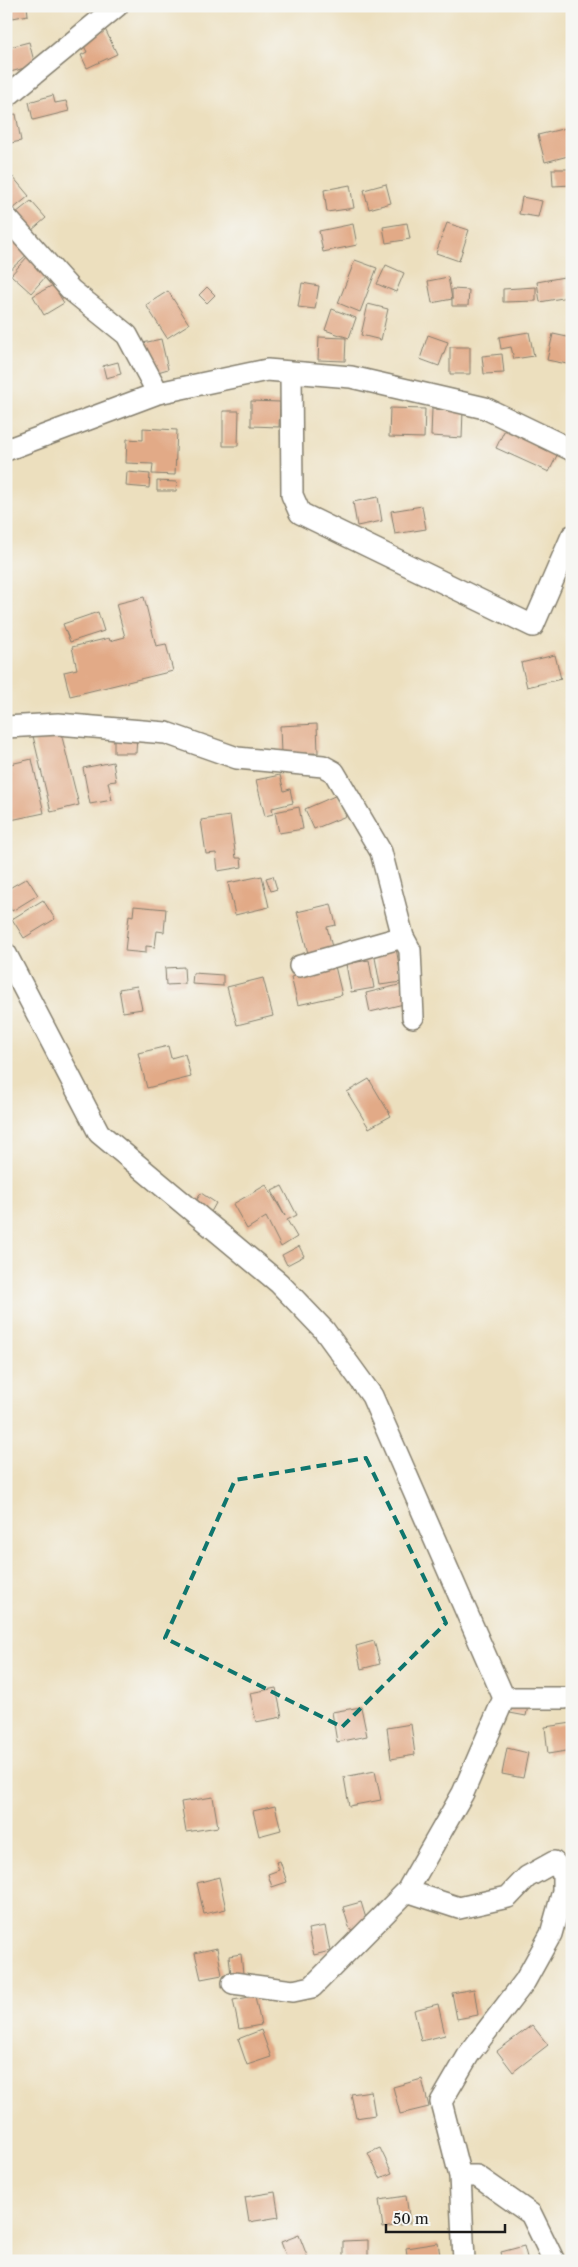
<svg xmlns="http://www.w3.org/2000/svg" width="578" height="2267" font-family="'Libre Caslon Text',serif">
<rect width="100%" height="100%" fill="#f6f6f2"/>
<filter id="ink" filterUnits="userSpaceOnUse"><feTurbulence type="fractalNoise" baseFrequency=".02" numOctaves="2"/><feDisplacementMap in="SourceGraphic" scale="10" xChannelSelector="R" yChannelSelector="G"/><feConvolveMatrix kernelMatrix="1 2 1 2 8 2 1 2 1" color-interpolation-filters="sRGB"/></filter>
<filter id="wash" filterUnits="userSpaceOnUse"><feTurbulence type="fractalNoise" baseFrequency=".0096" numOctaves="4" result="noise"/><feDisplacementMap in="SourceGraphic" scale="20" xChannelSelector="R" yChannelSelector="G"/><feGaussianBlur stdDeviation="1.12" result="paint"/><feColorMatrix in="noise" values="0 0 0 0 0 0 0 0 0 0 0 0 0 0 0 0 0 1.4 0 .05"/><feComposite in="paint" operator="in"/></filter>
<g filter="url(#wash)">
<rect width="100%" height="100%" fill="#ecdfbe"/>
<g id="blocks">
<path fill="#e2aa87" d="M10,6H27L28,15L13,18Z
M105,29L117,54L87,68L81,55L87,52L81,40Z
M29,42L35,65L7,73L6,48Z
M53,95L55,103L66,101L69,111L33,120L29,102Z
M16,114L21,141L6,144V116Z
M566,128L572,155L545,162L538,135Z
M552,169H572V185L553,186Z
M13,177L29,196L13,209L6,201V182Z
M386,184L391,203L369,209L364,190Z
M350,185L354,208L327,212L324,190Z
M522,197L542,201L538,217L519,214Z
M31,201L46,218L31,231L16,213Z
M407,223L410,239L386,243L383,227Z
M447,223L469,230L459,261L436,253Z
M353,224L357,245L323,252L319,231Z
M11,232L30,252L11,269L6,264V236Z
M28,256L48,274L31,293L11,275Z
M355,260L377,268L360,312L338,303Z
M386,265L404,273L396,292L377,284Z
M448,277L452,299L432,303L428,281Z
M564,277L568,297L540,302L537,282Z
M302,283L319,286L315,309L298,307Z
M53,285L64,303L44,315L33,296Z
M207,287L215,295L207,303L199,295Z
M536,287V301L503,302V289Z
M452,289L469,290L468,306H452Z
M168,291L189,324L167,338L146,305Z
M368,304L388,309L381,340L361,335Z
M332,309L356,318L349,338L325,330Z
M529,332L534,356L514,359L511,347L501,349L499,337Z
M553,334L572,338V365L547,360Z
M428,335L448,342L439,366L420,359Z
M319,337L346,338L345,361L318,360Z
M161,339L168,369L151,374L143,343Z
M450,347H470V374H450Z
M502,354L504,373L484,374L482,356Z
M118,362L121,374L106,378L103,366Z
M251,401L280,402L279,427L251,426Z
M390,408L425,409L424,438L389,437Z
M432,409L463,410L462,438L431,436Z
M223,411H239L238,446H223Z
M506,427L559,451L549,472L496,448Z
M143,428L177,430L175,475L152,474L153,464L126,463L127,439L143,440Z
M127,472L150,474L149,488L126,486Z
M157,481L177,482L176,491H157Z
M378,497L382,521L357,526L353,502Z
M422,506L426,529L395,534L391,511Z
M144,597L156,646L166,644L173,671L70,696L64,672L77,669L72,647L109,638L110,641L125,637L116,604Z
M98,612L104,631L70,642L63,624Z
M555,655L561,679L527,687L521,663Z
M317,724L318,753L281,754L280,726Z
M60,729L79,805L51,812L33,736Z
M114,734L137,735L136,753H114Z
M32,759L44,813L6,821V765Z
M113,762L116,781L108,782L112,800L90,804L83,768Z
M280,775L284,791L290,789L293,803L272,808L273,814L265,816L256,780Z
M337,795L346,816L314,829L305,809Z
M299,807L303,829L279,833L275,812Z
M230,816L236,858H241L242,867L218,871L216,853L206,854L201,820Z
M262,876L269,907L235,915L228,883Z
M273,876L277,889L271,891L266,878Z
M27,878L38,895L12,911L6,902V890Z
M43,900L55,919L24,938L12,919Z
M331,904L336,925L327,927L333,951L309,957L297,912Z
M134,906L166,909L164,932L157,931L155,947L146,946V953L125,951L129,915L133,916Z
M396,948L402,982L380,985L374,952Z
M369,960L374,988L351,992L346,964Z
M335,966L342,995L298,1005L291,977Z
M184,967L185,984L166,985L165,968Z
M193,973L223,975V986L192,984Z
M263,978L273,1016L237,1025L227,987Z
M403,984L408,1003L370,1012L366,993Z
M137,986L142,1009L123,1012L119,989Z
M168,1046L171,1058L185,1054L191,1077L147,1088L138,1053Z
M369,1079L391,1116L369,1128L347,1092Z
M266,1185L285,1216L272,1191L282,1186L297,1215L287,1220L297,1237L281,1247L266,1217L247,1229L233,1204Z
M201,1193L216,1203L211,1212L195,1203Z
M299,1246L304,1256L287,1265L282,1255Z
M374,1641L380,1664L361,1669L356,1646Z
M276,1688L282,1717L256,1722L250,1693Z
M511,1703L528,1706L526,1716L510,1713Z
M361,1707L367,1736L337,1742L332,1712Z
M572,1723V1750L548,1754L545,1727Z
M411,1724L415,1755L391,1759L387,1728Z
M507,1748L528,1753L523,1778L502,1774Z
M375,1771L381,1800L349,1806L344,1777Z
M213,1797L218,1827L186,1832L181,1802Z
M275,1806L281,1830L259,1836L253,1811Z
M280,1861L287,1882L272,1887L268,1874L279,1870L276,1862Z
M219,1877L226,1909L204,1914L197,1883Z
M361,1902L368,1925L350,1930L343,1907Z
M325,1926L330,1951L314,1955L308,1929Z
M217,1948L222,1975L201,1979L195,1953Z
M241,1954L243,1974L231,1975L229,1956Z
M474,1989L478,2015L457,2019L452,1993Z
M255,1996L261,2025L239,2029L233,2000Z
M438,2004L445,2035L421,2041L414,2010Z
M532,2025L548,2045L513,2072L497,2051Z
M261,2030L271,2057L247,2065L238,2039Z
M422,2079L429,2107L400,2114L393,2087Z
M371,2091L375,2115L356,2118L351,2094Z
M380,2148L392,2173L380,2178L368,2153Z
M275,2192L279,2217L249,2222L245,2197Z
M406,2196L410,2223L383,2228L379,2200Z
M299,2235L309,2261H288L281,2242Z
M368,2240V2261H343V2241Z
M438,2243L441,2261H408L406,2248Z
M524,2246L528,2261H503L501,2252Z"/>
</g>
</g>
<g filter="url(#ink)">
<use href="#blocks" fill-opacity="0" stroke="#847e6d" stroke-width="1"/>
<g fill="none" stroke-linecap="round" stroke-linejoin="round">
<g stroke="#847e6d" stroke-width="24">
<path id="minor" d="M6,97L117,6
M6,217L71,290L127,335L158,393
M291,372L292,495L300,513L533,626L572,536
M6,450L158,393L267,370L351,377L485,408L572,450
M6,727L58,724L166,733L237,758L323,766L334,772L381,852L403,937L410,950L413,1017
M6,954L99,1133L279,1283L324,1330L372,1396L504,1698L463,1793L407,1891L312,1987L293,1991L233,1983
M300,966L403,937
M504,1698H565
M407,1891L459,1908L508,1897L527,1877L554,1862L563,1873V1891L551,1934L525,1981L469,2054L441,2102L460,2176H477L531,2214L554,2261
M460,2176L464,2261"/>
</g>
<use href="#minor" stroke="#fff" stroke-width="21"/>
</g>
</g>
<path fill="none" stroke="#0f766e" stroke-width="4" stroke-dasharray="10 6" stroke-linejoin="round" d="M366,1458L446,1623L342,1727L165,1638L235,1480Z"/>
<rect width="578" height="2267" fill="none" stroke="#f6f6f2" stroke-width="25"/>
<path d="M386 2224v8h119v-8" fill="none" stroke="#1c1c1c" stroke-width="2.5"/>
<text x="393" y="2224" font-size="15" fill="#1c1c1c" stroke="#f6f6f2" stroke-width="4" paint-order="stroke">50 m</text>
</svg>
